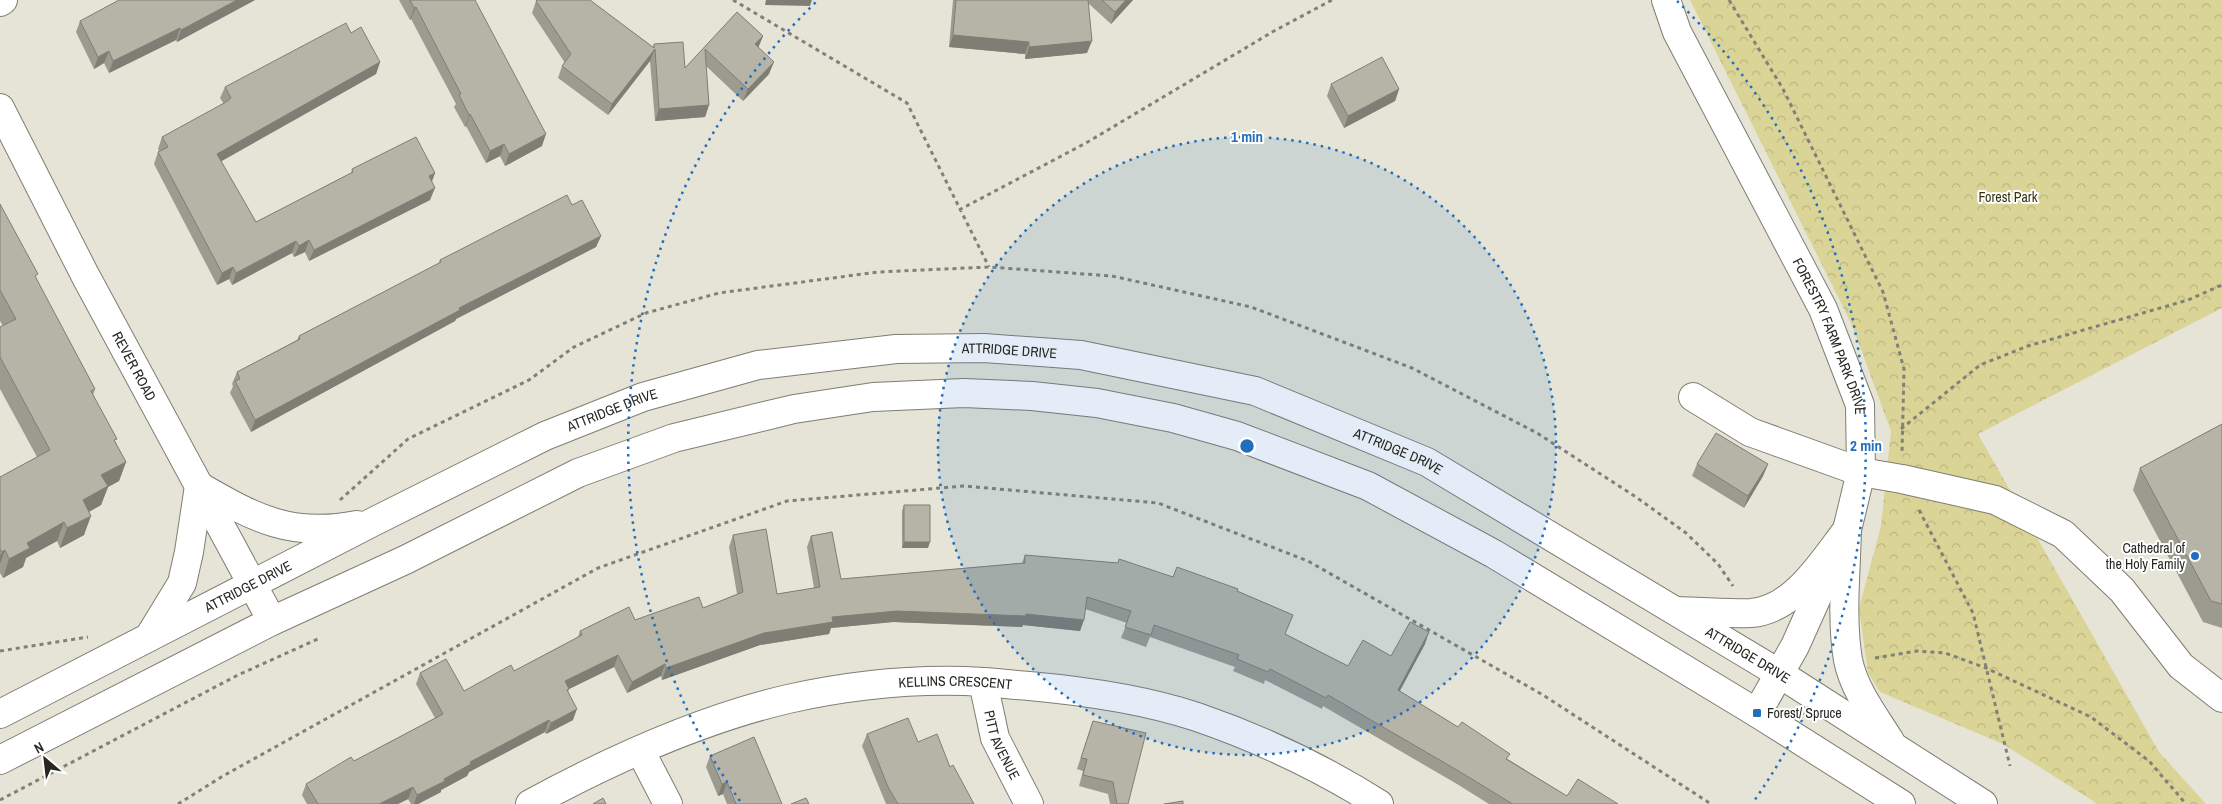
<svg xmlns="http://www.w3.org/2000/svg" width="2222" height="804" font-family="'Archivo Narrow',sans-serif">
<defs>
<pattern id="park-crowns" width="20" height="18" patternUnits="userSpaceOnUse" patternTransform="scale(1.25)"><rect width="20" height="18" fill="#dad496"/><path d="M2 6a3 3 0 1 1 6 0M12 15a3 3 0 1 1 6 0" fill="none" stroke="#bbb681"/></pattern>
</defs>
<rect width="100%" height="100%" fill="#e5e4d7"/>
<path fill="url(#park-crowns)" d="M1690,0H2222V308L1978,434L2159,752L2206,804H2098L2003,744L1880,692L1868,673L1859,608L1881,526L1891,431L1852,325Z"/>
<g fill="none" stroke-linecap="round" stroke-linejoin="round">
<g stroke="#7f7e72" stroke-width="30">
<g id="minor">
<path id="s1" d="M1666,0L1677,32L1823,309L1860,405L1861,472L1847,530L1795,646L1757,713"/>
<path d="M0,2L3,0"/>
<path id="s2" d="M0,108L85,275L272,621"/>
<path d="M1693,397L1750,432L1861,472L1902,479L1995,500L2063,534L2122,590L2181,666L2222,698"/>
<path id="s3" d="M983,682L995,738L1029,804"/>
<path d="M640,750L668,804"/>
<path id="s4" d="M530,804C611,760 698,720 788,699C851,685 919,678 984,682C999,683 1014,685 1029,686C1085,691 1143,699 1197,717C1261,739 1322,768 1379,804"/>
</g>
</g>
<g stroke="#7f7e72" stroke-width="30">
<g id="major">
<path d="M1847,530C1846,573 1841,618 1848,660C1854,690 1875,717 1890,741"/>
<path d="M1678,611C1702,612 1727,614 1751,613C1794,610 1823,561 1847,530"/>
<path d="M149,637L182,583L189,552L199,486C254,518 291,538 357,525"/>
<path id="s5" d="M0,714L373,522L545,436L643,397L758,365L896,349L984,348L1081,355L1255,391L1427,462L1780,674L1983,804"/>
<path d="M0,760L272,621L405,560L578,473L674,438L794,409L873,397L964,393L1032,396L1097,403L1173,418L1237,436L1368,486L1494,554L1757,713L1901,804"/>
</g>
</g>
<path stroke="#828178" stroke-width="3" stroke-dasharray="4 4" stroke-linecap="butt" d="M733,0L907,103L989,267
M1729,0L1783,89L1883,292L1904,369L1902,453
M959,210L1086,143L1274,31L1332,0
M1901,429L1980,365L2028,346L2188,300L2222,285
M340,500L408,439L529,380L574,347L646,313L719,293L878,272L989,267L1112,276L1251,307L1412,368L1537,433L1636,497L1686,533L1718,564L1733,586
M1919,510L1973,613L2010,766
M0,651L88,637
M1875,658L1917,651L1945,653L1986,668L2091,717L2149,761L2186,804
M0,800L238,675L320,638
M178,804L223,776L598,568L787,501L964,486L1158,503L1308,561L1543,695L1711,804"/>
<use href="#minor" stroke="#fff" stroke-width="28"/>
<use href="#major" stroke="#fff" stroke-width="28"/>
</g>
<path fill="#9c9b90" d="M255,0L177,42L176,40L109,73L104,63L94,69L76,32L80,21Z
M399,0H475L542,146L505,166L500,156L486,163L466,126L465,127L454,107L456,104L411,19L410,20Z
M953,0H1133L1111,24L1088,3L1087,53L1025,59V54L949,47Z
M536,1L592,2L653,47L654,44L685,68L737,12L763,36L758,48L769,74L743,101L706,66L709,105L705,117L655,121L650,61L608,115L558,78L562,66L565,63L532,13Z
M351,33L380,62L376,74L221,161L256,222L351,173L352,169L435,173L432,182L430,200L309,261L305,252L294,257L292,253L232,285L229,279L217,285L154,164L158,152L159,151L158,149L162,137L224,104L220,98L225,87Z
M1331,84L1399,89L1395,101L1344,128L1327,96Z
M0,204L36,279L95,389L93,395L116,443L126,462L119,481L108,487L101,505L89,512L84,535L60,548L57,541L26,558L23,567L3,578L0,573V477L37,457L0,389V327L3,326L0,321Z
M572,205L601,236L596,247L456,319L455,321L251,432L230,393L233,386L232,384L237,372L297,340L299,336L438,264L440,260Z
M2222,424V628L2203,622L2133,490L2140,468Z
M1697,464H1768L1763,476L1744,508L1692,476Z
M904,505L928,548H902V511Z
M733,535L777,594L814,588L807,547L811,536L841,579L1022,563L1025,555L1173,577L1237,591L1293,615L1285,634L1348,666L1391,656L1425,644L1399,691L1567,796L1618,804H1489L1457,784L1323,706L1322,709L1265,680L1264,684L1233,671L1235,667L1150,637L1146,647L1121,638L1127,623L1085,609L1080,631L1023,625L1022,627L893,622L831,628L829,634L760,645L662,680L661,676L627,693L614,667L569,689L568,692L573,720L546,734L545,732L469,772L467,776L441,790V792L418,804H411L408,799L398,804H307L302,795L306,784L354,761L435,718L416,684L420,673L464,691L514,671L578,637L580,631L703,608L737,594L729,547Z
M1093,721L1128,804H1110L1108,794L1079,786L1083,771L1077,769Z
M867,734L918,742L950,767L974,804H886L884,799L862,746Z
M710,756L782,804H727L723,794L718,796L706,767Z"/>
<path fill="#7f7e75" d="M237,0H255L177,42L181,30Z
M766,0H812L810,6L765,5Z
M1126,0H1133L1111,24L1115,12Z
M416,7L411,19L410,20L414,8Z
M180,28L176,40L109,73L113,61Z
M953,35L1029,42L1025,54L949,47Z
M763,36L758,48L755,44Z
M1092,41L1087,53L1025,59L1029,47Z
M655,49L650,61L608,115L612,104Z
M109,51L104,63L94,69L98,57Z
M380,62L376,74L213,166L217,154Z
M774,62L769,74L743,101L748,89Z
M1399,89L1395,101L1344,128L1348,116Z
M709,105L705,117L655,121L659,109Z
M470,114L466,126L465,127L469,115Z
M546,134L542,146L505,166L509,154Z
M504,144L500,156L486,163L490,151Z
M435,173L430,185L429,176Z
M435,188L430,200L309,261L314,250Z
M601,236L596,247L456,319L455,321L251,432L255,420L459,308Z
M309,240L305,252L294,257L299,246Z
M296,241L292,253L232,285L236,273Z
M233,267L229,279L217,285L222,273Z
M126,462L119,481L108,487L101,505L76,519L83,500L101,475Z
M1768,464L1763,476L1744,508L1748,496Z
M91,516L84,535L60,548L67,528Z
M64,522L57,541L26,558L23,567L3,578L9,559L27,543Z
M904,542H930L928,548H902Z
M5,550L0,564V556L2,552Z
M897,611L1026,614L1084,620L1080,631L1023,625L1022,627L893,622L831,628L829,634L760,645L662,680L666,668L764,633L832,617Z
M1429,632L1425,644L1394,702L1398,690Z
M618,655L614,667L561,693L565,681Z
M665,664L661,676L627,693L632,682Z
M577,709L573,720L546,734L551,723Z
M549,720L545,732L469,772L467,776L441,790V792L418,804H414L417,795L470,762Z
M727,782L723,794L718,796L722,784Z
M413,787L408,799L398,804H379Z"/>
<path fill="#b5b4a7" stroke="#7f7e75" d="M119,0H237L181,30L180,28L113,61L109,51L98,57L80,21Z
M410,0H475L546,134L509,154L504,144L490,151L470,114L469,115L459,95L461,94L416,7L414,8Z
M537,0H590L654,48V44L683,42L685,68L737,12L763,36L755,44L774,62L748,89L705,49L709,105L659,109L655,49L612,104L562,66L571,54L536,1Z
M956,0H1088L1092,41L1029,47V42L953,35Z
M1102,0H1126L1115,12Z
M346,23L351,33L361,27L380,62L217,154L256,222L353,172L352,169L416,137L435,173L429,176L435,188L314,250L309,240L299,246L296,241L236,273L233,267L222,273L158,152L168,147L162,137L226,102L231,98L225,87Z
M1382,57L1399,89L1348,116L1331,84Z
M567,195L572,205L582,200L601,236L459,308L460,310L255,420L235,381L240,379L237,372L300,339L299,336L441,262L440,260Z
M0,204L38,274L35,276L95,389L91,391L117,439L114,440L126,462L101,475L108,486L83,500L91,516L67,528L64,522L27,543L30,548L9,559L5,550L2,552L0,549V477L50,450L0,357V327L16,319L0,290Z
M2222,424V604L2211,601L2140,468Z
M1716,433L1768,464L1748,496L1697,464Z
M904,505H930V542H904Z
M766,529L777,594L820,587L811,536L832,532L841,579L1025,563V555L1118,563L1119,559L1173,577L1177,567L1238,589L1237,591L1293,615L1285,634L1348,666L1363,640L1391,656L1410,622L1429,632L1398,690L1458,727L1462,722L1510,754L1506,759L1567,796L1578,779L1618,804H1510L1511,803L1462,773L1328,695L1326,698L1270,669L1268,672L1237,659L1239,655L1154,625L1151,635L1125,627L1131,611L1087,597L1084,620L1026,614V616L897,611L832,617L833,622L764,633L666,668L665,664L632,682L618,655L565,681L569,689L567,690L577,709L551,723L549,720L470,762L471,764L444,779L445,781L417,795L413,787L379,804H318L306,784L351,757L354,761L443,714L420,673L446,659L464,691L511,665L514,671L582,635L580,631L629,607L635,620L699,597L703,608L743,592L733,535Z
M908,718L918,742L937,734L950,767L953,765L974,804H898L888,787L867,734Z
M1093,721L1146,733L1128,804H1117L1113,782L1083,775L1087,759L1081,758Z
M754,737L782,804H736L727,782L722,784L710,756Z
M603,798L606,804H593Z
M806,798L809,804H791Z
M1183,801V804H1164Z"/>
<circle cx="1247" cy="446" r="309" fill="#226ebd" fill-opacity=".12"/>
<g fill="none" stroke="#226ebd" stroke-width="2.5" stroke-dasharray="2.5 5">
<circle cx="1247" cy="446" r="309"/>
<path d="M740 801A619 619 0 0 1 817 1M1677 1A619 619 0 0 1 1754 801"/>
</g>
<g fill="#226ebd" stroke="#fff" stroke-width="2">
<circle cx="2195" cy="556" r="5"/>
<rect x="1752" y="708" width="10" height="10" rx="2.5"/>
</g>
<g text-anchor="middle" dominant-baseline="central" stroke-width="4" stroke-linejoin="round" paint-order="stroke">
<g font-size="14" fill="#353111" stroke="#fff">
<text x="2008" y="197">Forest Park</text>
</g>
<g font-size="14" fill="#272722" stroke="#fff">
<text stroke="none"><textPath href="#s1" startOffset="375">FORESTRY FARM PARK DRIVE</textPath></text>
<text stroke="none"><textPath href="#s5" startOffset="1089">ATTRIDGE DRIVE</textPath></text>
<text stroke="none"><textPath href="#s2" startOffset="291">REVER ROAD</textPath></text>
<text stroke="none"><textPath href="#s5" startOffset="684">ATTRIDGE DRIVE</textPath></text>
<text stroke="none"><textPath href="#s5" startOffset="1494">ATTRIDGE DRIVE</textPath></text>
<text stroke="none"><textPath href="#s5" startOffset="279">ATTRIDGE DRIVE</textPath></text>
<text stroke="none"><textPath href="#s5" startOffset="1899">ATTRIDGE DRIVE</textPath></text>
<text stroke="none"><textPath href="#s4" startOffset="448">KELLINS CRESCENT</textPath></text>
<text stroke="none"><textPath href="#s3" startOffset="66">PITT AVENUE</textPath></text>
</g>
<g font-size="14" fill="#272722" stroke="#fff" text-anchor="end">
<text x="2185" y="548">Cathedral of<tspan x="2185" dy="16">the Holy Family</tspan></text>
<text x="1767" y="713" text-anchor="start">Forest/ Spruce</text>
</g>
</g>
<circle cx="1247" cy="446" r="8" fill="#226ebd" stroke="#fff" stroke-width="2.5"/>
<g font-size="15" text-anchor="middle" font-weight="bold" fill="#226ebd" stroke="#fff" stroke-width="4" stroke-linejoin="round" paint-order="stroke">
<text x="1247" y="142">1 min</text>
<text x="1866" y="451">2 min</text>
</g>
<g transform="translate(45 759) rotate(332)" stroke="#ffffff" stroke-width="4" paint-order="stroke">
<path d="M0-4L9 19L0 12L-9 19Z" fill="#272722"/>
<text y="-8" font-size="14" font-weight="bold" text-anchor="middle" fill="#272722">N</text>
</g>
</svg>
